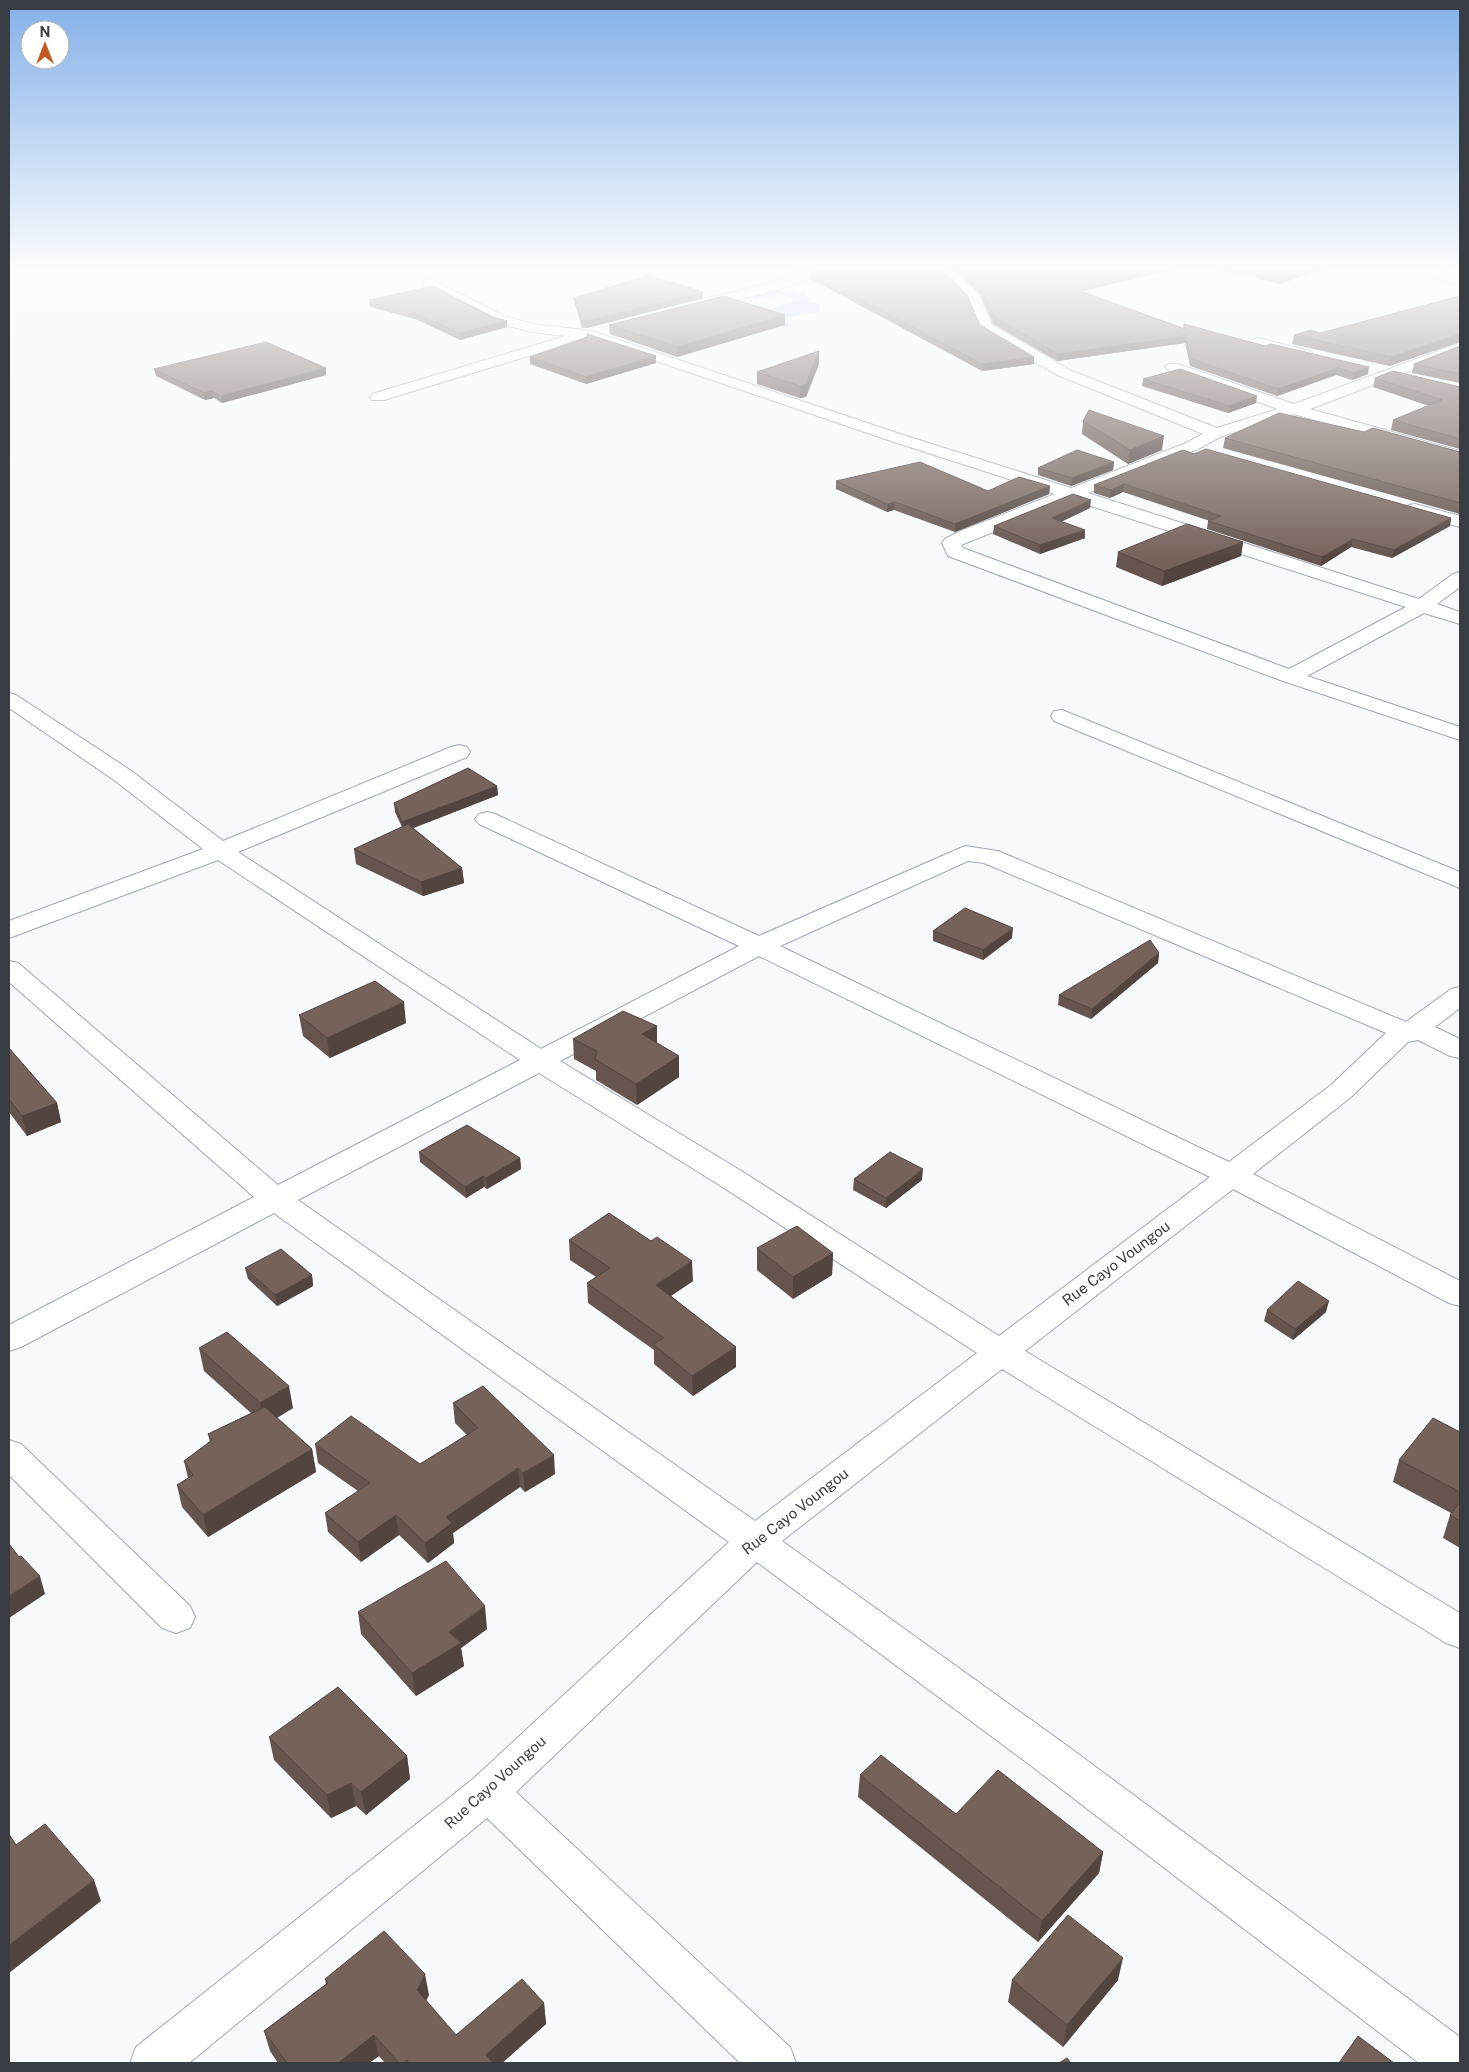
<svg xmlns="http://www.w3.org/2000/svg" width="1469" height="2072" font-family="'Public Sans',sans-serif">
<rect width="100%" height="100%" fill="#f7f9fd"/>
<path fill="#bed2f9" d="M772,287L789,292L796,291L799,294L800,291H806V297L812,299L808,301L820,304L819,312L781,318L792,325L784,328L757,314L796,300L781,295L753,300L758,291Z"/>
<g fill="none" stroke-linecap="round" stroke-linejoin="round">
<g stroke="#9ea7b8" stroke-width="2">
<path id="minor" d="M807,269H824C810,286 718,304 692,310L685,306L687,303L766,284Z
M938,269H952L979,295L992,325L1070,370L1217,428L1278,409L1168,370L1165,367L1168,364H1178L1294,404L1460,343V352L1310,409L1460,451V461L1294,414L1222,436L1198,449L1088,493L1419,599L1453,574L1460,572V587L1437,604L1460,612V624L1424,613L1307,676L1460,727V740L1283,681L948,556L942,543L945,539L958,532L1055,494L888,440L618,348L583,338L581,340L384,400H372L370,397L372,394L565,336L532,332L494,322L424,285L422,282L429,278L504,316L533,324L592,331L900,434L1071,488L1186,443L1203,434L1060,376L1021,355L981,330L968,300ZM1072,500L1406,607L1289,669L963,548L961,545Z
M1409,269H1433L1460,276V284L1410,272Z
M1258,338L1310,351L1312,354L1310,357L1305,358L1253,345L1251,342L1253,339Z
M1415,504L1460,516V527L1409,513L1406,509L1409,505Z
M9,693L16,695L130,770L223,841L451,747L459,745L467,747L470,752L467,757L238,852L541,1049L739,946L479,824L475,819L479,814L487,812L495,814L759,936L965,846L998,851L1406,1022L1451,989L1460,987V1008L1435,1027L1460,1039V1058L1450,1056L1418,1040L1408,1042L1351,1097L1253,1174L1460,1281V1306L1449,1303L1233,1189L1025,1351L1460,1613V1648L1446,1643L1002,1369L782,1541L1062,1742L1460,2037V2063H1419L1034,1768L757,1562L516,1792L790,2047L796,2063H740L487,1818L189,2063H130L136,2047L473,1779L729,1542L274,1213L21,1347L9,1351V1325L254,1197L9,982V961L18,963L278,1185L520,1060L218,860L9,938V921L203,849L114,780L9,708ZM968,861L984,863L1386,1033L1331,1085L1229,1162L780,946ZM759,956L1210,1177L999,1336L743,1172L560,1061ZM539,1073L721,1186L977,1353L755,1521L298,1200Z
M1062,710L1460,872V888L1054,721L1051,716L1054,711Z
M9,1440L21,1444L190,1606L195,1617L190,1628L176,1633L162,1628L9,1475Z"/>
</g>
<use href="#minor" fill="#fff" fill-rule="evenodd"/>
</g>
<path fill="#65554e" d="M955,269H1176L1082,291L1183,328L1184,324L1368,374L1352,380L1336,375L1277,396L1190,366L1185,343L1057,361L993,324L980,294Z
M1220,269H1323L1279,284Z
M811,273L980,325L1034,357V364L982,371L811,279Z
M1460,296V342L1389,366L1292,344L1294,335L1320,333Z
M574,298H703L587,328H582L575,304Z
M369,300L493,317L507,321V327L460,340L415,319L370,307Z
M609,325H785L677,357L610,334Z
M1460,346V383L1412,373L1414,364Z
M819,351V364L806,397L800,398L757,384V372Z
M530,357L656,363L586,384L530,364Z
M154,369L326,375L222,403L214,398L205,400L156,376Z
M1375,378L1460,387V449L1391,430L1393,420L1429,406L1373,387Z
M1143,379L1256,403L1228,413L1142,386Z
M1083,421L1162,450L1128,464L1082,434Z
M1364,432L1460,452V514L1223,448L1225,438Z
M1194,454L1451,518L1450,526L1392,558L1351,547L1321,566L1207,529L1208,521H1210L1123,492L1110,498L1094,493V485Z
M1114,462L1113,470L1071,486L1038,475V468Z
M836,481L988,491L1050,486L1049,494L955,532L894,510L887,512L836,489Z
M1090,508L1061,522L1085,538L1040,554L993,534L994,526Z
M1243,542L1241,556L1162,586L1116,567L1118,552Z
M497,786L498,795L413,828L462,868L464,883L423,896L356,864L354,849L402,827L395,812L394,803Z
M933,931L1012,938L983,960L933,941Z
M1159,953L1158,963L1091,1019L1058,1005L1059,995Z
M299,1015L406,1023L330,1058L303,1036Z
M657,1026V1043L679,1056V1077L637,1105L596,1080V1071L574,1059L573,1039Z
M9,1048L57,1103L61,1122L27,1136L9,1112Z
M419,1152L520,1158L521,1169L487,1189L484,1187L466,1198L420,1162Z
M854,1179L922,1180L886,1208L853,1190Z
M569,1240L693,1281L671,1296L736,1347V1367L693,1396L654,1364V1350L588,1303L587,1283L596,1277L570,1260Z
M757,1248L833,1253L832,1275L793,1299L757,1270Z
M245,1268L312,1275L313,1286L277,1306L248,1279Z
M1267,1310L1326,1312L1293,1340L1264,1321Z
M199,1348L293,1408L277,1418L312,1449L316,1472L208,1537L182,1507L177,1485L188,1478L184,1461L210,1442L208,1434L251,1413L204,1371Z
M453,1403L555,1474L525,1492L520,1487L453,1533L454,1543L428,1563L399,1535L361,1562L328,1532L325,1513L358,1491L318,1463L315,1444L420,1464L467,1435L455,1423Z
M1460,1432V1548L1443,1538L1450,1515L1451,1513L1393,1482L1399,1460Z
M358,1612L487,1629L461,1648L464,1666L416,1696L361,1634Z
M269,1737L407,1756L410,1779L366,1815L356,1806L331,1818L274,1760Z
M860,1775L956,1814L1103,1852L1099,1873L1038,1942L858,1797Z
M325,1979L429,1995L426,2000L456,2035L544,2003L546,2024L502,2063H385L379,2056L369,2063H278L270,2051L264,2031L326,1984Z
M1012,1980H1118L1063,2047L1008,2002Z"/>
<path fill="#524540" d="M1150,269H1176L1070,294L1071,288Z
M1305,269H1323L1279,284L1280,278Z
M703,292V298L587,328V321Z
M785,315V325L677,357V347Z
M507,321V327L460,340V333Z
M1460,334V342L1389,366L1391,357Z
M1186,336L1185,343L1057,361L1058,354Z
M819,351V364L806,397L800,398V386Z
M656,356V363L586,384V377Z
M1034,357V364L982,371V364Z
M1369,367L1368,374L1352,380L1354,373Z
M326,368V375L222,403L221,396Z
M1338,368L1336,375L1277,396L1278,389Z
M212,391L214,398L205,400L204,393Z
M1257,396L1256,403L1228,413L1229,406Z
M1164,436L1162,450L1128,464L1130,450Z
M1114,462L1113,470L1071,486L1072,478Z
M1124,484L1123,492L1110,498L1111,490Z
M1050,486L1049,494L955,532V524Z
M1091,500L1090,508L1051,526L1052,518Z
M895,502L894,510L887,512V504Z
M1451,518L1450,526L1392,558L1394,550Z
M1085,530V538L1040,554V545Z
M1353,539L1351,547L1321,566L1322,557Z
M1243,542L1241,556L1162,586L1164,571Z
M497,786L498,795L403,832L402,822Z
M462,868L464,883L423,896L421,882Z
M1013,928L1012,938L983,960V950Z
M1159,953L1158,963L1091,1019L1092,1009Z
M404,1002L406,1023L330,1058L327,1038Z
M657,1026V1046L642,1034Z
M679,1056V1077L637,1105L636,1084Z
M57,1103L61,1122L27,1136L22,1116Z
M520,1158L521,1169L487,1189L486,1178Z
M923,1169L922,1180L886,1208V1198Z
M483,1176L484,1187L466,1198L465,1187Z
M833,1253L832,1275L793,1299V1277Z
M692,1261L693,1281L657,1305L656,1285Z
M312,1275L313,1286L277,1306L275,1295Z
M1329,1301L1326,1312L1293,1340L1295,1329Z
M736,1347V1367L693,1396L692,1376Z
M289,1386L293,1408L264,1425L260,1403Z
M312,1449L316,1472L208,1537L203,1515Z
M554,1455L555,1474L525,1492L523,1473Z
M518,1468L520,1487L453,1533L454,1543L428,1563L425,1543L446,1517Z
M396,1515L399,1535L361,1562L358,1542Z
M40,1576L45,1594L9,1618V1596Z
M485,1606L487,1629L461,1648L464,1666L416,1696L412,1673L449,1632Z
M407,1756L410,1779L366,1815L361,1792Z
M351,1783L356,1806L331,1818L327,1795Z
M1103,1852L1099,1873L1038,1942L1042,1921Z
M94,1880L101,1901L9,1973V1945Z
M1123,1958L1118,1980L1063,2047L1067,2025Z
M425,1974L429,1995L421,2011L417,1990Z
M544,2003L546,2024L502,2063H487L486,2055Z
M374,2035L379,2056L369,2063H338Z"/>
<path fill="#75635b" stroke="#524540" d="M817,269H942L967,295L980,325L1034,357L982,364L811,273Z
M962,269H1150L1071,288L1185,329L1184,324L1265,346L1271,344L1369,367L1354,373L1338,368L1278,389L1191,359L1186,336L1058,354L994,317L981,287Z
M1247,269H1305L1280,278Z
M649,275L703,292L587,321H582L574,298Z
M433,286L493,317L507,321L460,333L414,313L369,300Z
M724,296L785,315L677,347L609,325Z
M1460,296V334L1391,357L1294,335L1311,330L1320,333Z
M587,334L656,356L586,377L530,357L587,337Z
M266,342L326,368L221,396L212,391L204,393L154,369Z
M1460,346V374L1414,364Z
M819,351L806,384L800,386L757,372Z
M1180,369L1257,396L1229,406L1143,379Z
M1393,371L1460,387V439L1393,420L1442,400L1375,378Z
M1089,410L1164,436L1130,450L1083,421Z
M1279,413L1364,432L1373,428L1460,452V503L1225,438Z
M1206,449L1451,518L1394,550L1353,539L1322,557L1208,521L1221,516L1124,484L1111,490L1094,485L1183,450L1194,454Z
M1077,450L1114,462L1072,478L1038,468Z
M920,462L988,491L1019,477L1050,486L955,524L895,502L887,504L836,481Z
M1073,494L1091,500L1052,518L1085,530L1040,545L994,526Z
M1187,524L1243,542L1164,571L1118,552Z
M468,768L497,786L402,822L394,803Z
M408,824L462,868L421,882L354,849Z
M965,908L1013,928L983,950L933,931Z
M1150,940L1159,953L1092,1009L1059,995Z
M375,981L404,1002L327,1038L299,1015Z
M623,1011L657,1026L642,1034L679,1056L636,1084L595,1059L597,1051L573,1039Z
M9,1048L57,1103L22,1116L9,1099Z
M467,1125L520,1158L486,1178L483,1176L465,1187L419,1152Z
M890,1152L923,1169L886,1198L854,1179Z
M609,1213L651,1241L657,1237L692,1261L656,1285L736,1347L692,1376L653,1344L664,1338L587,1283L610,1268L569,1240Z
M797,1226L833,1253L793,1277L757,1248Z
M281,1249L312,1275L275,1295L245,1268Z
M1298,1281L1329,1301L1295,1329L1267,1310Z
M227,1332L289,1386L260,1403L199,1348Z
M483,1386L554,1455L523,1473L518,1468L446,1517L452,1523L425,1543L396,1515L358,1542L325,1513L370,1483L315,1444L351,1416L420,1464L478,1428L453,1403Z
M265,1407L312,1449L203,1515L177,1485L193,1475L184,1461L212,1440L208,1434Z
M1433,1418L1460,1432V1492L1399,1460Z
M1460,1502V1521L1450,1515Z
M9,1544L19,1557L21,1556L40,1576L9,1596Z
M446,1561L485,1606L449,1632L461,1643L412,1673L358,1612Z
M338,1687L407,1756L361,1792L351,1783L327,1795L269,1737Z
M881,1755L956,1814L998,1770L1103,1852L1042,1921L860,1775Z
M45,1824L94,1880L9,1945V1834L16,1845Z
M1068,1915L1123,1958L1067,2025L1012,1980Z
M384,1931L425,1974L417,1990L456,2035L522,1979L544,2003L486,2055L493,2063H409L407,2060L403,2063H399L374,2035L338,2063H287L264,2031L328,1983L325,1979Z
M1358,2036L1394,2063H1339Z
M1067,2058L1071,2063H1059Z"/>
<linearGradient id="sky" x2="0" y2="1"><stop stop-color="#84b0e8"/><stop offset="0.48" stop-color="#fbfcfe"/><stop offset="1" stop-color="#fbfcfe" stop-opacity="0"/></linearGradient>
<rect width="1469" height="559" fill="url(#sky)"/>
<g text-anchor="middle" dominant-baseline="central" stroke-width="5" stroke-linejoin="round" paint-order="stroke">
<g font-size="15" fill="#383c43" stroke="#fff">
<text transform="translate(1116 1263) rotate(-37)">Rue Cayo Voungou</text>
<text transform="translate(795 1511) rotate(-38)">Rue Cayo Voungou</text>
<text transform="translate(495 1782) rotate(-42)">Rue Cayo Voungou</text>
</g>
</g>
<rect width="1469" height="2072" fill="none" stroke="#383c43" stroke-width="20"/>
<g transform="translate(45 45)"><circle r="24" fill="#ffffff" stroke="#afb1b4"/>
<path d="M0-4L9 19L0 12L-9 19Z" fill="#c15c29"/>
<text y="-8" font-size="14" font-weight="bold" text-anchor="middle" fill="#383c43">N</text>
</g>
</svg>
